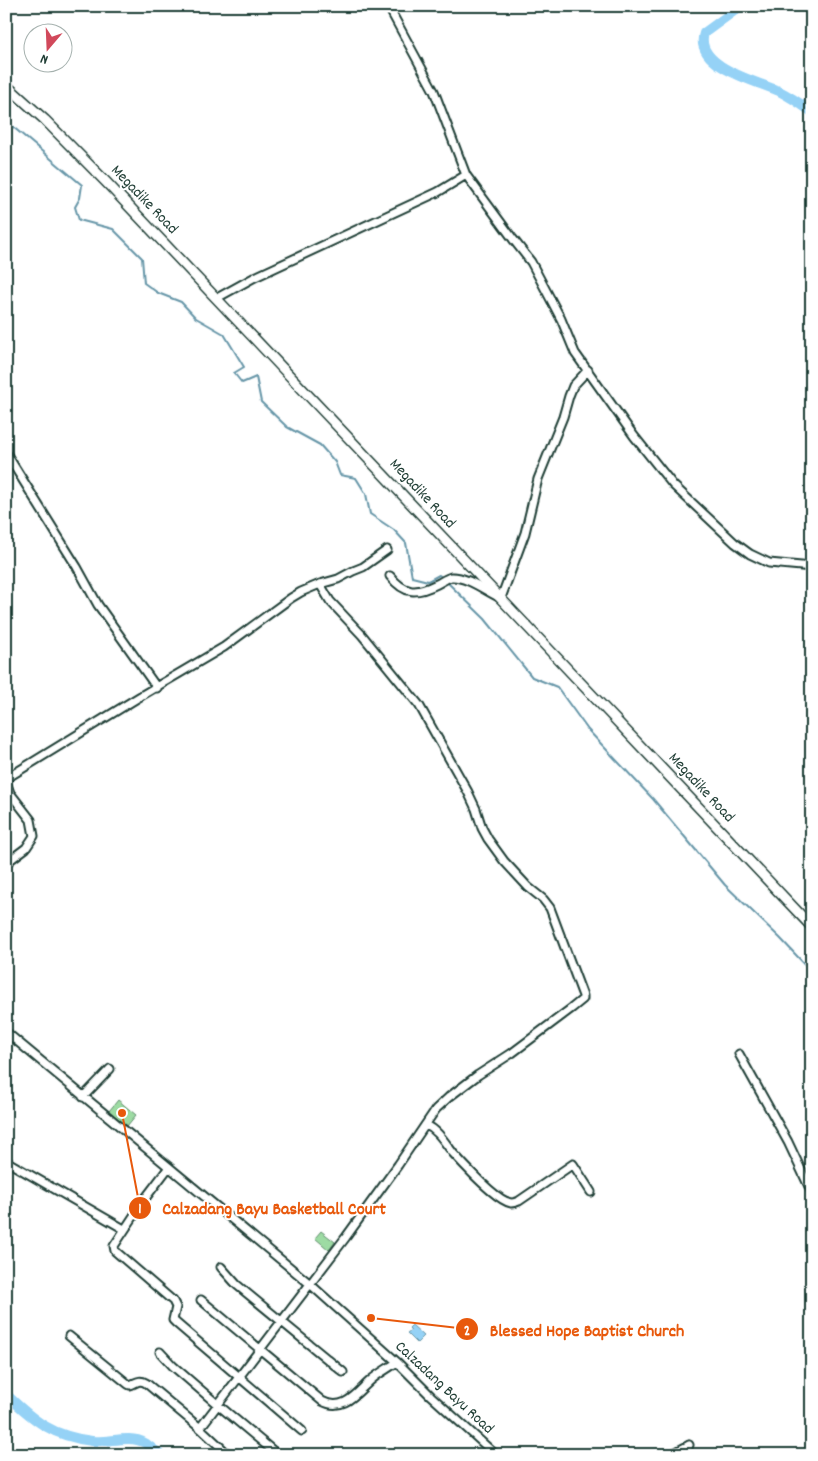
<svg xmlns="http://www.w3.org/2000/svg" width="818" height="1461" font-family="Dekko,sans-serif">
<rect width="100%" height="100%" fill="#fff"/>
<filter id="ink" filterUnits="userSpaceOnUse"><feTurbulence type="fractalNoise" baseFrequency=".02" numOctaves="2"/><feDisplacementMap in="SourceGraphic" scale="10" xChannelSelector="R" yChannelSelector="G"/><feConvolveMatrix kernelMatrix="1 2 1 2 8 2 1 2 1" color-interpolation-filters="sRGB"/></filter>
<g filter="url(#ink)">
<path fill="#9ddba3" stroke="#5e8c6c" d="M118,1100L136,1115L127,1126L109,1111Z
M321,1231L335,1242L329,1250L315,1238Z"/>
<path fill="#95d2f6" stroke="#6696a8" d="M412,1325L424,1336L417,1343L407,1333L411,1330L409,1328Z"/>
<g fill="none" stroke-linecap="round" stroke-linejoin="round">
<path stroke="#6696a8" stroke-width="2" d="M6,121L82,185L80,198L75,207L79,220L113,229L142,258L144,283L158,293L181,302L196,318L224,334L244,367L234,373L242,383L256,377L261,402L287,427L320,445L335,462L340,475L356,478L366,494L370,514L394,530L406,543L412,577L428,581L439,575L443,578
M446,581L485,619L532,677L557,687L588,730L653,799L725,885L780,938L812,972"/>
<path stroke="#95d2f6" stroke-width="10" d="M741,6L704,33C693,66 758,82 779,91C791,97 801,104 812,112
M6,1394C34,1421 52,1436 92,1441C109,1443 129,1434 145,1443C150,1447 156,1451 161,1455"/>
<g stroke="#1f3d34" stroke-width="11">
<path id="minor" d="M388,6L434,91L466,175L513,239L531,262L561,319L575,353L634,436L673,485L735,543L750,554L769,563L812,567
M217,298L255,277L438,192L466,175
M6,453L77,567L98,605L157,688
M390,576C405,595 417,594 437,584C441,582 447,578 451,577C467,576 487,592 501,598L525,533L538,479L563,417L569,396L573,386L588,370
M6,782L7,778L139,697L224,647L291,598L301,592L320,584L338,579L353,571L363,567L387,550
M6,782L10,793L31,820L34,836L26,848L6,863
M6,1032L310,1284L397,1362L431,1396L496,1455
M739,1054L788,1142L812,1193
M83,1097L110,1069
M426,1125C438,1130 445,1143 453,1153C463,1164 497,1201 511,1203C515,1203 516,1202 519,1201L573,1164L591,1192
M6,1161L124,1229
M169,1167L147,1196L114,1246L115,1251L173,1301L176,1307L173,1320L176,1323L302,1431
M221,1267L237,1285L343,1372
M201,1300L322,1401C344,1413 357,1392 371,1380C379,1373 389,1368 397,1362
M69,1336L128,1384L130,1385C136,1383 139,1379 146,1383L200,1428L229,1455
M160,1352L173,1366L217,1404L278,1455
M200,1428L346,1237L398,1165L436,1109L449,1097L478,1075L512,1053L572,1008L583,999V996L550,908L543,899L528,887L504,861L488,839L482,828L476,809L468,792L419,705L362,635L330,601L320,584
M689,1445L687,1451L689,1455
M670,1455L689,1445"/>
</g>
<g stroke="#1f3d34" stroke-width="12">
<path id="major" d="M6,85L45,120L106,182L812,927"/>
</g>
<use href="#minor" stroke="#fff" stroke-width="7"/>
<use href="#major" stroke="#fff" stroke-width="9"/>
</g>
</g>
<g text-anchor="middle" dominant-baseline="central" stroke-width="4" stroke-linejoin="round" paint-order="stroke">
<g font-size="16" fill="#1f3d34" stroke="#fff">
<text transform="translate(144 200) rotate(46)">Megadike Road</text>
<text transform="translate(422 494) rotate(47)">Megadike Road</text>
<text transform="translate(701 788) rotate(47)">Megadike Road</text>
<text transform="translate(444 1388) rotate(43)">Calzadang Bayu Road</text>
</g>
</g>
<path fill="none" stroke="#e8590c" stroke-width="2" d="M122 1113L140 1208M371 1318L467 1329"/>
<g fill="#e8590c" stroke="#fff" stroke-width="2">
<circle cx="122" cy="1113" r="5"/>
<circle cx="371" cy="1318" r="5"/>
<circle cx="140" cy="1208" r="12"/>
<circle cx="467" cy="1329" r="12"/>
</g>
<g font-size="15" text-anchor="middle" font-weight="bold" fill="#fff">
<text x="140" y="1213">1</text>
<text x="467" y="1335">2</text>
</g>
<g font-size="18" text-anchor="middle" font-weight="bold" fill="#e8590c" stroke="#fff" stroke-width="4" stroke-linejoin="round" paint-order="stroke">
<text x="274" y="1214">Calzadang Bayu Basketball Court</text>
<text x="587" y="1336">Blessed Hope Baptist Church</text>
</g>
<rect width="818" height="1461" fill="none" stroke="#fff" stroke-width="25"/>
<rect x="12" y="12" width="793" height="1436" fill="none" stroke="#1f3d34" stroke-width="2" filter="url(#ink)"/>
<g transform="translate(48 48) rotate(199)"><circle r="24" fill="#ffffff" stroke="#a5b1ae"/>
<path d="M0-4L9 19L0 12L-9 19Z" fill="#d1495b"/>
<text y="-8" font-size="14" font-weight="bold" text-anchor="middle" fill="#1f3d34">N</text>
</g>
</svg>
